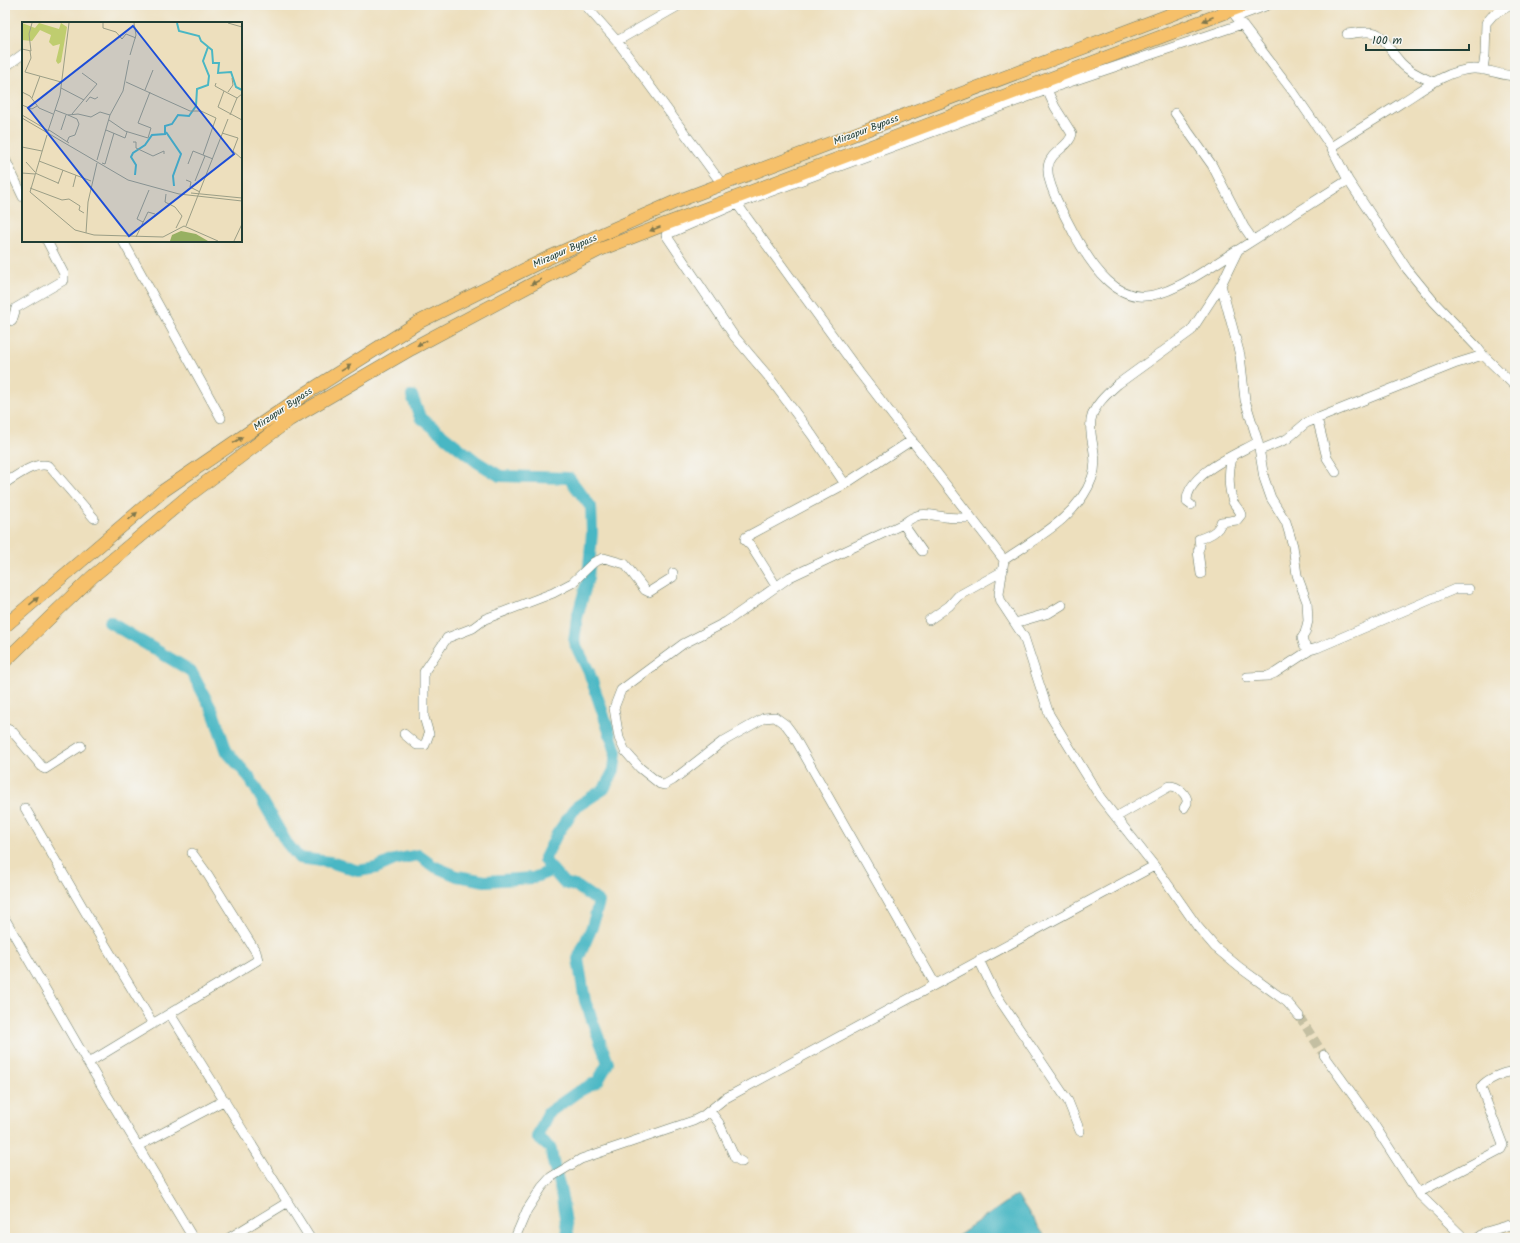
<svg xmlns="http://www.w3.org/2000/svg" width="1520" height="1243" font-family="Kalam,sans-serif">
<rect width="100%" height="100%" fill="#f6f6f2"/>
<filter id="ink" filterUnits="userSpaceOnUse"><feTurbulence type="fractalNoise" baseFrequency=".025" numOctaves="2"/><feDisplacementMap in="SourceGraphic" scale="8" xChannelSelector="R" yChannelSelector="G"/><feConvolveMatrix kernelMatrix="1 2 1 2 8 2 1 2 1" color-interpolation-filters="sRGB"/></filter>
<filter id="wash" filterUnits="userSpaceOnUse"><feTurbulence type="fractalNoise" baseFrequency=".012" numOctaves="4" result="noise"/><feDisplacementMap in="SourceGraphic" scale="16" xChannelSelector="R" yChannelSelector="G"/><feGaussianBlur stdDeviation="0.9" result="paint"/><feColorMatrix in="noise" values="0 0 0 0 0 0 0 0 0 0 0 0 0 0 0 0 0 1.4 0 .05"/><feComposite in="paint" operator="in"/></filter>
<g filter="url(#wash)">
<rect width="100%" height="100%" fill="#eddfbd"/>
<path fill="#4ab7c4" stroke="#347a7c" d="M1017,1195L1046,1238H955Z"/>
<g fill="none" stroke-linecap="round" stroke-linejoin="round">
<path stroke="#4ab7c4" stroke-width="12" d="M412,396L420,417L477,462L500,476L569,478L591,507L592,533L588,578L577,618L574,642L589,672L616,752L614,770L604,789L576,807L557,834L544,860L564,883L578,887L599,902L592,927L578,959L585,1001L608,1063L598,1081L576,1093L548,1113L537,1137L551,1149C552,1163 557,1175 560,1189C564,1205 565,1222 569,1238
M109,622L191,671L213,712L227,752L249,777L286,842L299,858L330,862L358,871L376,868L394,860L418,855L433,866L457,876L485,881L533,878L553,870"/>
</g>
</g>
<g filter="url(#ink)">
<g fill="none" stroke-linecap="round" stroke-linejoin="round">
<path stroke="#c4bfa2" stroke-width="9" stroke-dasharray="9 4.5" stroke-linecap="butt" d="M1299,1016L1324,1055"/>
<g stroke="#677664" stroke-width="10">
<path id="minor" d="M585,5L617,41L722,184
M1234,14L1294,93L1331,147L1348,180L1407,269L1434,302L1477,347L1483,355L1515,386
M1236,17L1268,5
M1347,34C1389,27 1377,37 1401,63C1409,72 1422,77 1433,82
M617,41L680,5
M5,67L23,54
M1483,70L1485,55L1486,23L1493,15L1511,5
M1047,90L1055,107L1072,134C1069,148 1050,151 1048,167C1046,184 1065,216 1073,232C1126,330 1160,299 1237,250
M1175,113L1212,165L1244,227L1253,240
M1331,147C1354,132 1378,118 1401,103C1422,90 1447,70 1473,69C1487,68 1501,76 1515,76
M5,159L23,197
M737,204L859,372L1004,560L999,594L1001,602L1024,637L1049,714L1100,797L1160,873L1197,926L1215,947L1239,967L1287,1002L1299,1016
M123,241L221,418
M1221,285L1240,355L1245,400L1258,442L1264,478L1271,498L1286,522L1293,546L1297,575L1307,602L1308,621L1305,633L1302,638L1304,645L1310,650L1317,648L1455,589H1469
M12,321L16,308L64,280V274L47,241
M1317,418L1327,458L1336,472
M1260,450L1287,439L1306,423L1454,364L1483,355
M5,483C17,476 35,461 49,466L94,518
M845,484L812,435L768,376L734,336L666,235L737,204L1052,88L1242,24
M1191,505L1187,502C1186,474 1237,454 1258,442
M903,524L922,551
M1004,560C1036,538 1078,517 1092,478C1100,457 1088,439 1091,420C1093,406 1108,393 1118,384L1191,331L1221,285L1238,250L1348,180
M1201,574L1198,551L1200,546L1199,539C1208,536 1219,532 1221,522L1237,520L1241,515C1240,510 1236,507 1233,502C1228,487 1228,473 1232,458
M776,586L751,546L745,540L746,537L845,484L912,440
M929,620L949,606L958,596L1003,571
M1015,623L1049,613L1062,605
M1247,677L1268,676L1275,673L1310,650
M5,730L7,729L12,731L43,768L45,769L81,746
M404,734L417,745H425L429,734L424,717V672L447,638L473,628L485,619L553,593L572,583L594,562L604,558L625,564L645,590L649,592L673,577V573
M25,808L86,913L153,1024
M1116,817L1170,786C1178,786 1188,795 1187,803L1184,808
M5,919L88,1063L193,1238
M979,960L995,993L1068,1101L1080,1131
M935,984L792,733L786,725L775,717L764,718L722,742L673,780L664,785L660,784L640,768L625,751L619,738L614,708L621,690L683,644L726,622L790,577L903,524C920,511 925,514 945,517C953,518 962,518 971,518
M170,1014L310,1238
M1324,1055L1373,1123L1418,1193L1464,1238
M88,1063L258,960L256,952L208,875L192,853
M710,1111L719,1123L735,1158L742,1162
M138,1146L225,1100
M1418,1193L1501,1149L1503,1145L1481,1087C1486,1080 1503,1072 1512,1072L1515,1075
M229,1238L288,1202
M515,1238L527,1210L542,1187L551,1177L581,1159L693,1121L703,1116L724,1099L1154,866
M1478,1238L1486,1232L1510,1225"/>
</g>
<g stroke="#677664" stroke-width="14">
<path id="highway" d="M5,626L163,491L305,394L419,322L548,258L675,202L1196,5
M5,661L92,577L192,493L289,420L411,349L540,280L599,250L663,225L1245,5"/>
</g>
<use href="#minor" stroke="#fff" stroke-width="9"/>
<use href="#highway" stroke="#f6c06b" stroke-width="13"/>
</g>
<defs><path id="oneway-solid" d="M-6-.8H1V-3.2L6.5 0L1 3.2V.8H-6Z"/></defs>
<g fill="#80784d">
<use href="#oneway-solid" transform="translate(1208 19) rotate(158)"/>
<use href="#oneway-solid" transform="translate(655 229) rotate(159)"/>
<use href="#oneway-solid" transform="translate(536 282) rotate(152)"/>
<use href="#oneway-solid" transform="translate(422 343) rotate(152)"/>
<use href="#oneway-solid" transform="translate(346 368) rotate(-32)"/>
<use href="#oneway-solid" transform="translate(238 440) rotate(-34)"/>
<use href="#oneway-solid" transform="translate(133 516) rotate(-40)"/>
<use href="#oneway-solid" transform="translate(34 601) rotate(-40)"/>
</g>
</g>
<g text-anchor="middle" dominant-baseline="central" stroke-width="3" stroke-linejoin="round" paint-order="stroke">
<g font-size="10" fill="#1f3d34" stroke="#f6f6f2">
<text transform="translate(866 130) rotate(-21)">Mirzapur Bypass</text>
<text transform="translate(565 251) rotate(-24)">Mirzapur Bypass</text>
<text transform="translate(283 409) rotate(-34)">Mirzapur Bypass</text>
</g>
</g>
<g transform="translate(22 22)">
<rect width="220" height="220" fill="#eddfbd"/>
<path d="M0,1L13,6L17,1L37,7L39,1L45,5L39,40L36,42L34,39L38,22L31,24L27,20L29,13L18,8L10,19L0,18Z" fill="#bfcd6f"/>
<path d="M159,209L174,212L186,219H148L150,213Z" fill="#97b062"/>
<path fill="none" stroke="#4ab7c4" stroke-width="2" d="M155,1L157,9L177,14L179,19L190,28L191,41H197L196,51L209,50L214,65L220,68M144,110L159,132L151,154L152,164M113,153L114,143L109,135L111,131L123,123L130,113L143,112V104L150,102L156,93L167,94L174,84L175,67L186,63L187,54L181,39L186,25"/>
<path fill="none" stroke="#9b9e86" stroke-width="1" d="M81,1V6L94,10L100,17L104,12L114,16M206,1L220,5M0,27L9,29L7,12L10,1M8,29L9,36L3,50L39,60M108,33L114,13L112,1M104,60L168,89H179L194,96L181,133M194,61L193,64L202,69M39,66L62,78M123,68L131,48M0,70L8,74L17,86L31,92M206,70L211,63L210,56M10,76L18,54M215,76L202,69L196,85L220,98M64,80L68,75L73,77L76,75M0,83L10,87L15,84M33,88L46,93L56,92L69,95L78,90L88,93M50,92L75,62L60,51M0,93L27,109M208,93L215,76L220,72M0,96L106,158L157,172L220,179M87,98L103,109L126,116L129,106L116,101L128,70M27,108L47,121M39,108L44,93M84,108L103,116L105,110M26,109L38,73L47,1M200,111L216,116L211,129L220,137M25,113L8,170L53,208L72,213L141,215L162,204L196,219M45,120L47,115L53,113L57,102L55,97L46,93M111,120H114V126L131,134L142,129V132M0,125L20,129M75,138L88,93L101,69L107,38M17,139L69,159M4,140L13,150M80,141L83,142L92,111M166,142L171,129L191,137M0,151L13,152M13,151L36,161M164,158L169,160L168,165L178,170M173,159L183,134M36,162L41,148M51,165L54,153M8,166L40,178L47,177L58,184L57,188L62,191M169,171L220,176M144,172L143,180L153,185L160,194L154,206M121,200L115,197L127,168M164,204L206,97M64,211L66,180L75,141M114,215L126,190L133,192M212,219L220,202"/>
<path fill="#1d4ed8" fill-opacity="0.15" stroke="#1d4ed8" stroke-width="2" d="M111,4L212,132L107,214L6,86Z"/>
<rect width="220" height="220" fill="none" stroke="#1f3d34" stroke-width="2"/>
</g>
<rect width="1520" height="1243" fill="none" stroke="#f6f6f2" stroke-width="20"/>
<path d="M1366 44v6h103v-6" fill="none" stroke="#1f3d34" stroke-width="2"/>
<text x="1372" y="44" font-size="12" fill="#1f3d34" stroke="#f6f6f2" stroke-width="3" paint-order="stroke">100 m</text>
</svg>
